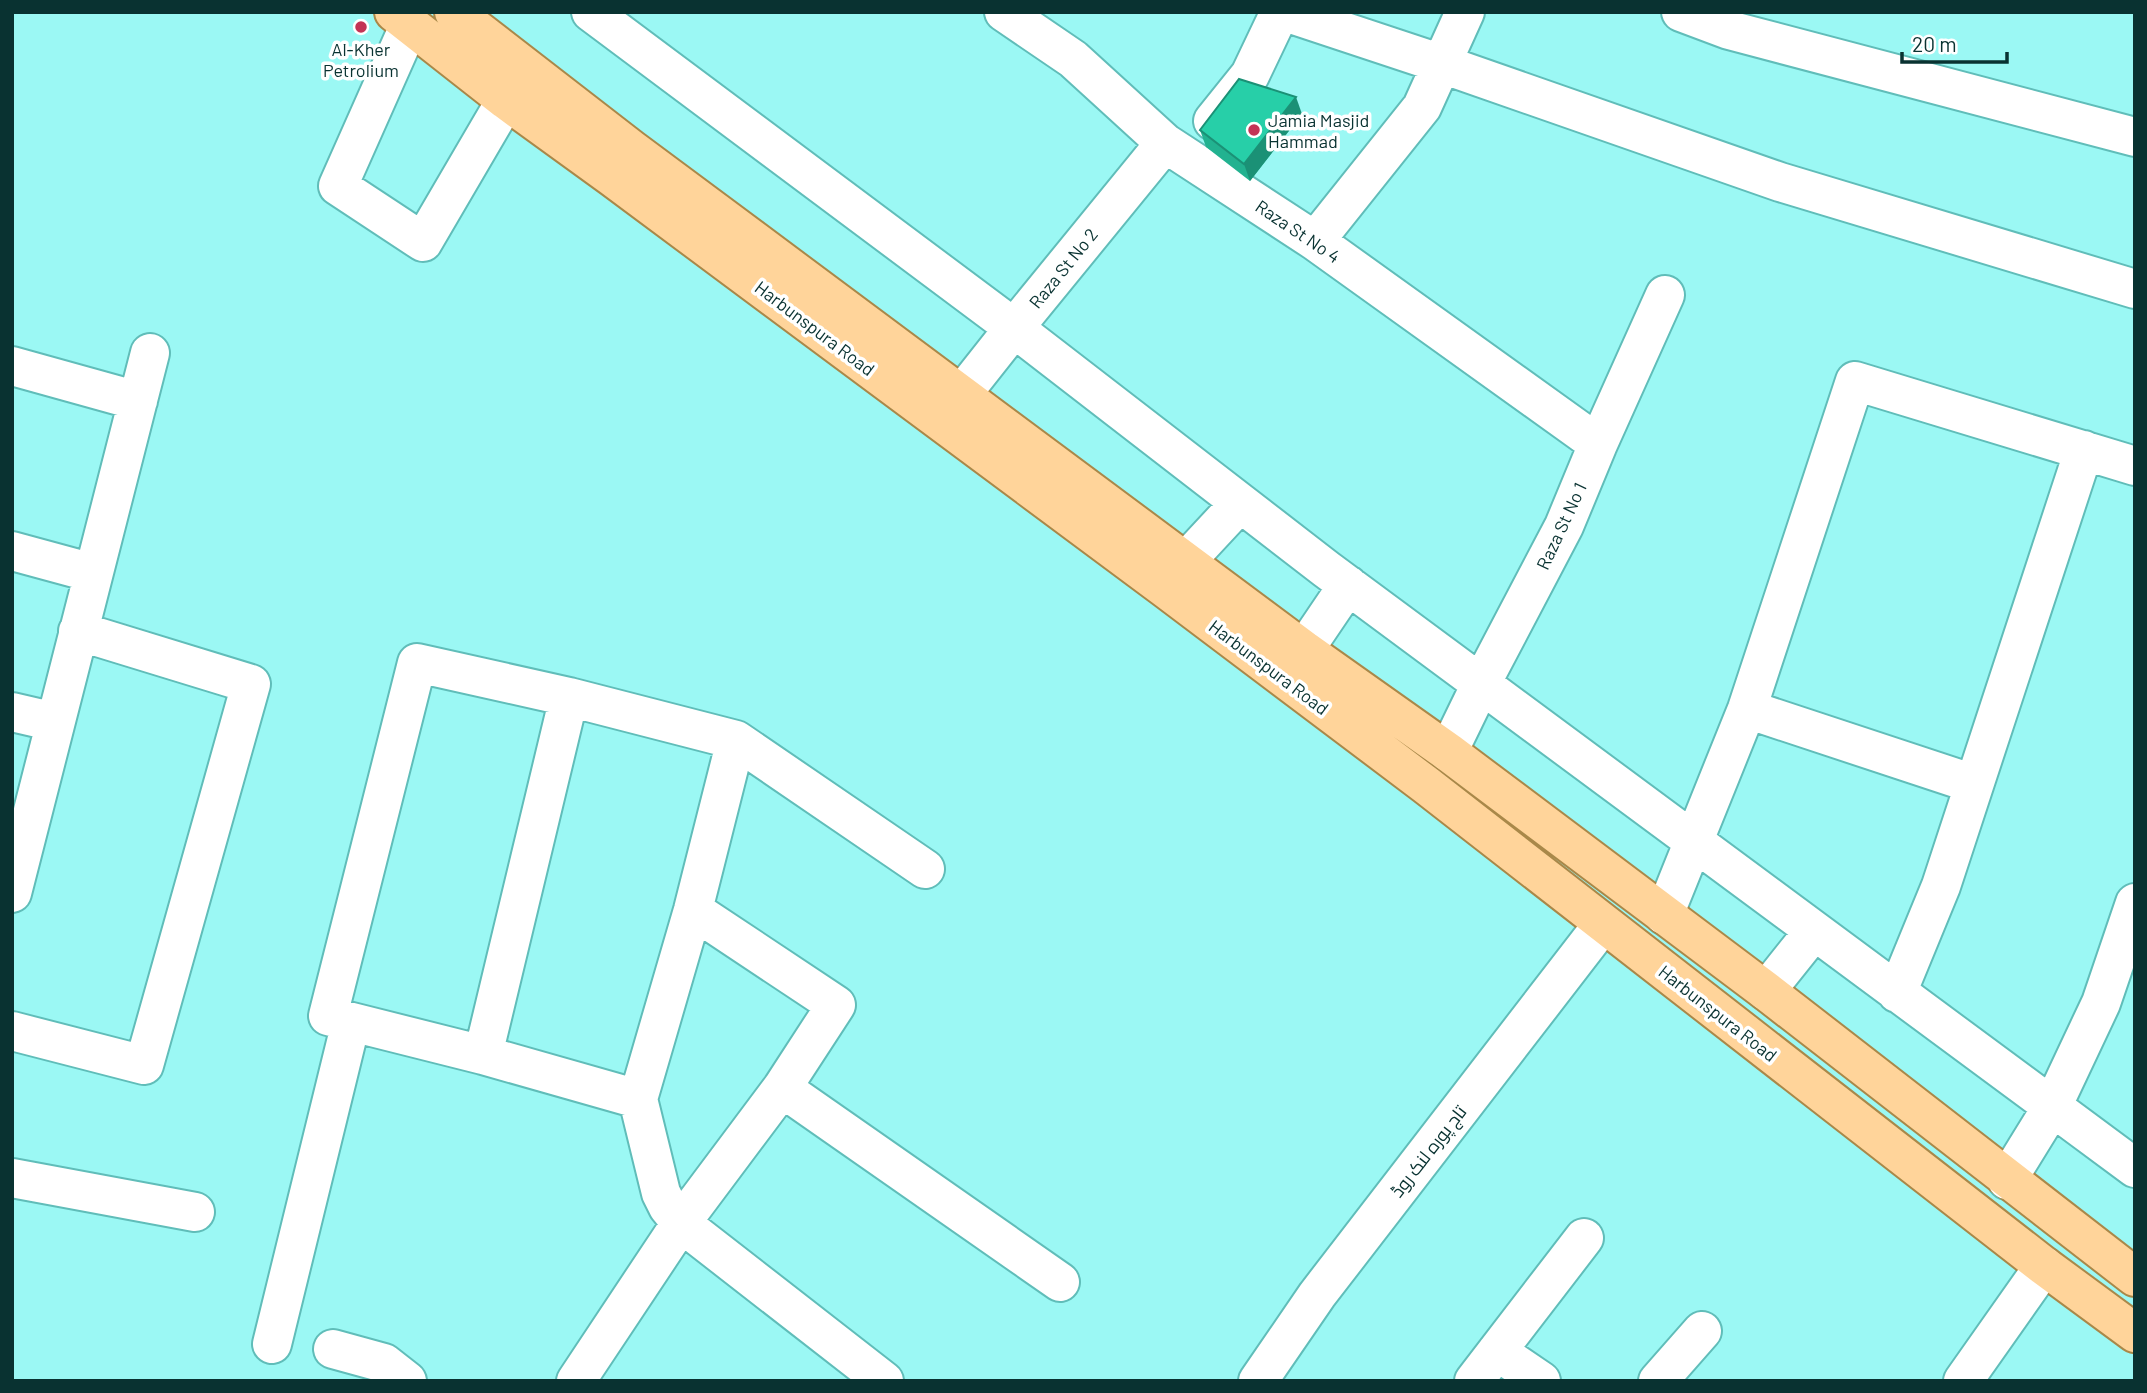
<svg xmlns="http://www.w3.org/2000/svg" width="2147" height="1393" font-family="Barlow,Cairo,sans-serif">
<rect width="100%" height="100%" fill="#9bf8f4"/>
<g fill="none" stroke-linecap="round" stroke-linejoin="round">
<g stroke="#60bdb9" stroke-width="42">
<path id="minor" d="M591,12L1014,328L1326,569L2135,1168
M1004,12L1073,59L1165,143L1315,241L1598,444
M1285,12L1442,64L1780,182L2135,289
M1681,12L1729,30L2135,137
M410,24L338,186L423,242L506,100
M1213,121L1250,75L1280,12
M1315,241L1422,107L1465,12
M12,366L138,401
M961,395L1014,328L1165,143
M12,551L93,573
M1186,561L1240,503
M1304,650L1348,585
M1747,709L1974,784
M12,712L55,722
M736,740L925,869
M1448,752L1481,684L1564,526L1598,444L1665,295
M12,893L150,353
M1664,915L1747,709L1855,381L2135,466
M1766,991L1814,931
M1897,993L1941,886L2084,450
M12,1031L144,1065L251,684L78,631
M483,1055L569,697
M782,1088L1060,1282
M638,1099L483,1055L328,1016L417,663L569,697L736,740L693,910L638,1099L661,1193L668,1207L681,1223L884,1381
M12,1178L195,1212
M2007,1180L2052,1107L2101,1003L2135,903
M272,1344L351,1022
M333,1349L384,1363L407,1381
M1497,1351L1541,1381
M576,1381L681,1223L782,1088L836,1005L693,910
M1258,1381L1317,1295L1603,924
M1474,1381L1584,1238
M1658,1381L1702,1331
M1963,1381L2044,1266"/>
</g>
<g stroke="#a98849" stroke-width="42">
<path id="major" d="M394,12L506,100L612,177L1166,589L1426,785L2044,1266L2135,1333
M454,12L631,149L1304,650L1448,752L1766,991L2135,1277"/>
</g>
<use href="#minor" stroke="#fff" stroke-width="38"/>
<use href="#major" stroke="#ffd49a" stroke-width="38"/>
</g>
<path fill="#22b290" d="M1302,114L1250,181L1206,147L1200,130Z"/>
<path fill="#1b9176" d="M1296,97L1302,114L1250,181L1244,164Z"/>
<path fill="#27cfa8" stroke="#1b9176" stroke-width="2" d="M1239,79L1296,97L1244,164L1200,130Z"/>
<g fill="#c33355" stroke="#fff" stroke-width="2.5">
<circle cx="361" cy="27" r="7"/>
<circle cx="1254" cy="130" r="7"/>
</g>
<g text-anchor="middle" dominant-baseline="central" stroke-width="7" stroke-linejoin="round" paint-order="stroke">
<g font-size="18" fill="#093231" stroke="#fff">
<text x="361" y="49">Al-Kher<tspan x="361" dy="21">Petrolium</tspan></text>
<text x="1268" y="120" text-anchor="start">Jamia Masjid<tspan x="1268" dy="21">Hammad</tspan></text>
</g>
<g font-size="18" fill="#093231" stroke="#fff">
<text transform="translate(1298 231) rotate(34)">Raza St No 4</text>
<text transform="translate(1063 268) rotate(-51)">Raza St No 2</text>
<text transform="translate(815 328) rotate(37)">Harbunspura Road</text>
<text transform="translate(1561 526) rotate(-65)">Raza St No 1</text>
<text transform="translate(1269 667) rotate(37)">Harbunspura Road</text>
<text transform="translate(1718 1013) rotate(38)">Harbunspura Road</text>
<text transform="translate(1428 1151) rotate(-52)">تاج پورہ لنک روڈ</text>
</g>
</g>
<rect width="2147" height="1393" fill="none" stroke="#093231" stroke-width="28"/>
<path d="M1902 52v10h105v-10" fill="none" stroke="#093231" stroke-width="3.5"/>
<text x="1912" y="52" font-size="21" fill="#093231" stroke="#ffffff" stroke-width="5" paint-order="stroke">20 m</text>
</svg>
